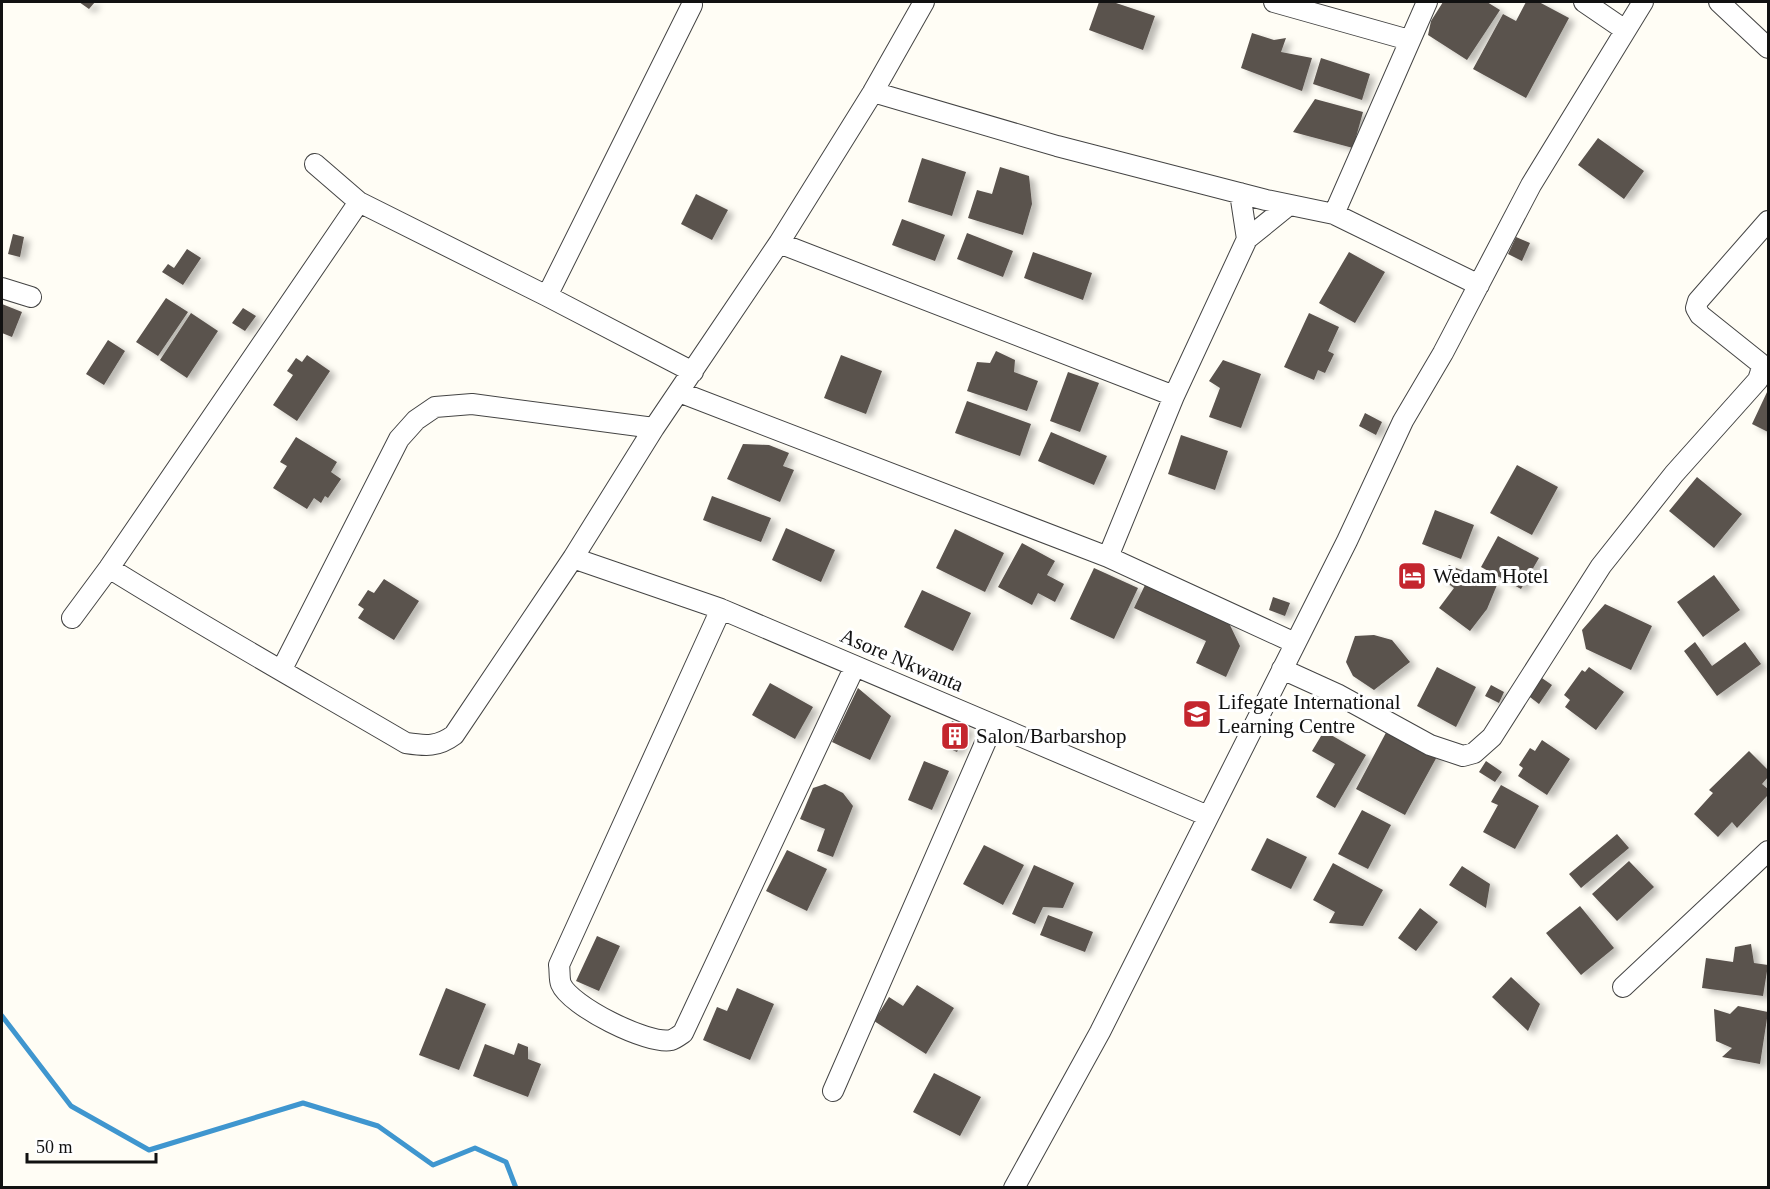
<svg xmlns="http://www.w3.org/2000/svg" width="1770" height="1189" font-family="Georgia,serif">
<defs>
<filter id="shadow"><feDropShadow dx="6" dy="4" stdDeviation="3" flood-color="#0004"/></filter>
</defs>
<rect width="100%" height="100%" fill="#fffdf5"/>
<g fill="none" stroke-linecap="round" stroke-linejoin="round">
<path stroke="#3f96cf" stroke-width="5" d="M2,1016L71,1106L149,1150L303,1103L378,1126L433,1165L475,1148L506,1162L516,1188"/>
</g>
<path fill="#5a524d" filter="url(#shadow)" d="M79,2H95L89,9Z
M1099,2H1113L1155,16L1143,50L1089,30Z
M1443,2H1487L1500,10L1467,60L1428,35L1431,21Z
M1526,2H1539L1569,18L1526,98L1473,69L1503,14L1516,21Z
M1252,33L1274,40L1286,38L1281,52L1312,58L1302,91L1241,68Z
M1321,58L1370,74L1362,100L1313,84Z
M1315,99L1363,112L1353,148L1293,132Z
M1598,138L1644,171L1624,199L1578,165Z
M922,158L966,172L952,216L908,202Z
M1000,167L1029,176L1032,204L1023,235L968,218L977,190L992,194Z
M696,194L728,210L712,240L681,224Z
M902,219L945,235L935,261L892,245Z
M967,233L1013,251L1003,277L957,259Z
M13,234L24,237L20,257L8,254Z
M1516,237L1530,243L1522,261L1508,254Z
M187,249L201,258L183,285L162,272L168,264L174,268Z
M1033,252L1092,273L1083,300L1024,278Z
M1349,252L1385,272L1355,323L1319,303Z
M166,298L188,312L158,356L136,342Z
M2,304L22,312L12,337L2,333Z
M243,308L256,316L245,331L232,323Z
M191,313L218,331L187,378L160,360Z
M1309,313L1339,327L1328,351L1334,354L1325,373L1318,370L1314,380L1284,367Z
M108,340L125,351L104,385L86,374Z
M996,351L1015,360L1014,372L1038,381L1027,411L967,391L977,362L990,363Z
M307,355L330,371L297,421L273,405L293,375L287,371L296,358L302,362Z
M841,355L882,371L866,414L824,398Z
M1223,360L1261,374L1241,428L1209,417L1220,388L1209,381Z
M1068,372L1099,383L1080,432L1050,421Z
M1768,390V432L1752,424Z
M967,401L1031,424L1020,456L955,433Z
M1365,413L1382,422L1376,435L1359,426Z
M1051,432L1107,456L1094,485L1038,461Z
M1181,435L1228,451L1215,490L1168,474Z
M296,437L337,462L331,472L341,479L328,498L325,496L321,503L314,498L307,509L273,488L287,466L280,462Z
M743,444L769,445L789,453L783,466L794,470L780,502L727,479Z
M1517,465L1558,487L1532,535L1490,513Z
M1697,477L1742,514L1714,548L1669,511Z
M712,496L771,518L761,542L703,520Z
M1435,510L1474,525L1461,559L1422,544Z
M786,528L835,550L821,582L772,560Z
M955,529L1004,553L985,592L936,568Z
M1498,536L1539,558L1521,589L1481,567Z
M1022,543L1055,561L1047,575L1064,584L1055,602L1038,593L1032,605L998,587Z
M1449,565L1497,585L1487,609L1470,631L1439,608L1454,588L1439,577Z
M1094,568L1138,588L1114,639L1070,619Z
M1714,575L1740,610L1703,637L1677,602Z
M384,579L419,601L394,640L358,618L364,609L358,605L368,590L374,593Z
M1145,585L1229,623L1240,646L1226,677L1196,663L1206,641L1134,608Z
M922,590L971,613L953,651L904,627Z
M1273,597L1290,603L1285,616L1269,610Z
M1605,604L1652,626L1631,670L1586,649L1582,630Z
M1374,635L1392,640L1410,662L1374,690L1353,676L1346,662L1355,636Z
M1695,642L1712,666L1745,642L1761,664L1717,696L1684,651Z
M1437,667L1476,687L1456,727L1417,706Z
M1589,667L1624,692L1596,730L1565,707L1570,700L1564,695L1582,670L1585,672Z
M1539,676L1552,685L1539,704L1526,694Z
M770,683L813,707L795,739L752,715Z
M1491,685L1504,692L1499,703L1485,696Z
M858,688L891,716L870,760L832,742Z
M952,721L969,728L957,752L941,745Z
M1389,727L1439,753L1405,815L1356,789Z
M1324,731L1366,755L1335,808L1316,797L1335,764L1312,751Z
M1542,740L1570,759L1547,795L1518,776L1523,768L1519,765L1530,748L1535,751Z
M1749,751L1768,770V777L1762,784L1768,789V795L1737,828L1732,822L1718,837L1694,814L1713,793L1709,790Z
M924,761L949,771L932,810L908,800Z
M1486,761L1502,772L1495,782L1479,772Z
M825,784L843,793L853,806L833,857L817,851L825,829L800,819L813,788Z
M1501,785L1539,806L1515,849L1483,832L1498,805L1491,802Z
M1362,810L1391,825L1368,869L1338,854Z
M1617,834L1629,848L1581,888L1569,874Z
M1267,838L1307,857L1291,889L1251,870Z
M984,845L1024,865L1003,905L963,884Z
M787,850L827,869L807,911L766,891Z
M1629,861L1654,887L1617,921L1592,894Z
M1333,863L1383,890L1363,926L1329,923L1335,912L1313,900Z
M1034,865L1074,883L1063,908L1043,907L1035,924L1012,914Z
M1462,866L1490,884L1486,908L1449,885Z
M1580,906L1614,948L1581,975L1546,933Z
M1420,908L1438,922L1416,951L1398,938Z
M1048,915L1093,932L1085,952L1040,935Z
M597,936L620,946L599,991L576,981Z
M1751,944L1754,963L1768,965L1763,996L1702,988L1706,958L1733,962L1735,947Z
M1511,977L1540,1004L1528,1031L1492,997Z
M917,985L954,1008L926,1054L874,1021L889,997L903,1006Z
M446,988L486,1004L459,1070L419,1055Z
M737,988L774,1004L750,1060L703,1040L717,1007L727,1011Z
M1738,1006L1768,1012L1760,1064L1722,1057L1732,1048L1716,1041L1714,1009L1730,1014Z
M518,1043L528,1047V1059L541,1064L528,1097L473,1076L485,1044L514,1055Z
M934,1073L981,1097L960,1136L913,1112Z"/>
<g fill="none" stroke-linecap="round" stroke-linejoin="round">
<g stroke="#444" stroke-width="22">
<path id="minor" d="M1274,2L1409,40
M1584,2L1625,30
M1719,2L1768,48
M873,92L1057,146L1266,200L1334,214L1479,285
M315,164L359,202L547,296L693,372
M1240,193L1247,239
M1334,214L1427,2
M779,243L1174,396
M2,288L31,297
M547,296L692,5
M679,392L1108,557L1295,643
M1108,557L1174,396L1247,239L1289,205
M573,558L721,609L1208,816
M109,568C207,629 307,685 406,743C426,746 438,747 454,735L573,558L654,428L779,243L873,92L924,2
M721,609L559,965C560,971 559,979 561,984C570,1006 648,1045 671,1040C675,1039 680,1035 683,1033L855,666
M72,618L109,568L359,202
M282,669L399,439L416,420L435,407L472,404L654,428
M1282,669L1337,694L1430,745L1463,756L1474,753L1492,737L1601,566L1674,474L1758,380L1761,371L1760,363L1700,315L1696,308L1698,301L1768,221
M1623,987L1768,851
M833,1091L993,725
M1014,1188L1100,1032L1347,541L1403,421L1443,353L1531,185L1643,2"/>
</g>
<use href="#minor" stroke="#fff" stroke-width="20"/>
</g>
<defs>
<g id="hotel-square" transform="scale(1.5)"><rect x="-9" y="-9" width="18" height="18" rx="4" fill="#c4262e" stroke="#fff"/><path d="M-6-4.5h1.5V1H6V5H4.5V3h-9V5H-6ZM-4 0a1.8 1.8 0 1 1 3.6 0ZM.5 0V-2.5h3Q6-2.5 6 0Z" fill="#fff"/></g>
<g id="school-square" transform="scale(1.5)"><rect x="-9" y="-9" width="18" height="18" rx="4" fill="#c4262e" stroke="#fff"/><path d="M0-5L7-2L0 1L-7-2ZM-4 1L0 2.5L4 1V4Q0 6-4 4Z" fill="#fff"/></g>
<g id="building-square" transform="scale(1.5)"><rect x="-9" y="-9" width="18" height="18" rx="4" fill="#c4262e" stroke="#fff"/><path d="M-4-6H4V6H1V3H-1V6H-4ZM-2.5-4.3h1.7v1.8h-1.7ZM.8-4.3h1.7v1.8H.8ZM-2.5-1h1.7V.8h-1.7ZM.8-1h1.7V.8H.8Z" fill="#fff"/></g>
</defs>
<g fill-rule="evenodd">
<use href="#hotel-square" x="1412" y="576"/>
<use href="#school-square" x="1197" y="714"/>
<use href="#building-square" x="955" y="736"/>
</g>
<g text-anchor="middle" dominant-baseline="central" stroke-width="6" stroke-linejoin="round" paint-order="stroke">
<g font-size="21" fill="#111" stroke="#fff" text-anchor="start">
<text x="1433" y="576">Wedam Hotel</text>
<text x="1218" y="702">Lifegate International<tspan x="1218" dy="24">Learning Centre</tspan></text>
<text x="976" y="736">Salon/Barbarshop</text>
</g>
<g font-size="21" fill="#111" stroke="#fff">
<text transform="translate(902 660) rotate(23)">Asore Nkwanta</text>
</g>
</g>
<rect width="1770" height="1189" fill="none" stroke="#111111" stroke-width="6"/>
<path d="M27 1153v9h129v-9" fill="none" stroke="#111111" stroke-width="3"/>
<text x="36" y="1153" font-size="18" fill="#111111" stroke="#ffffff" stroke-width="4.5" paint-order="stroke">50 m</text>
</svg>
